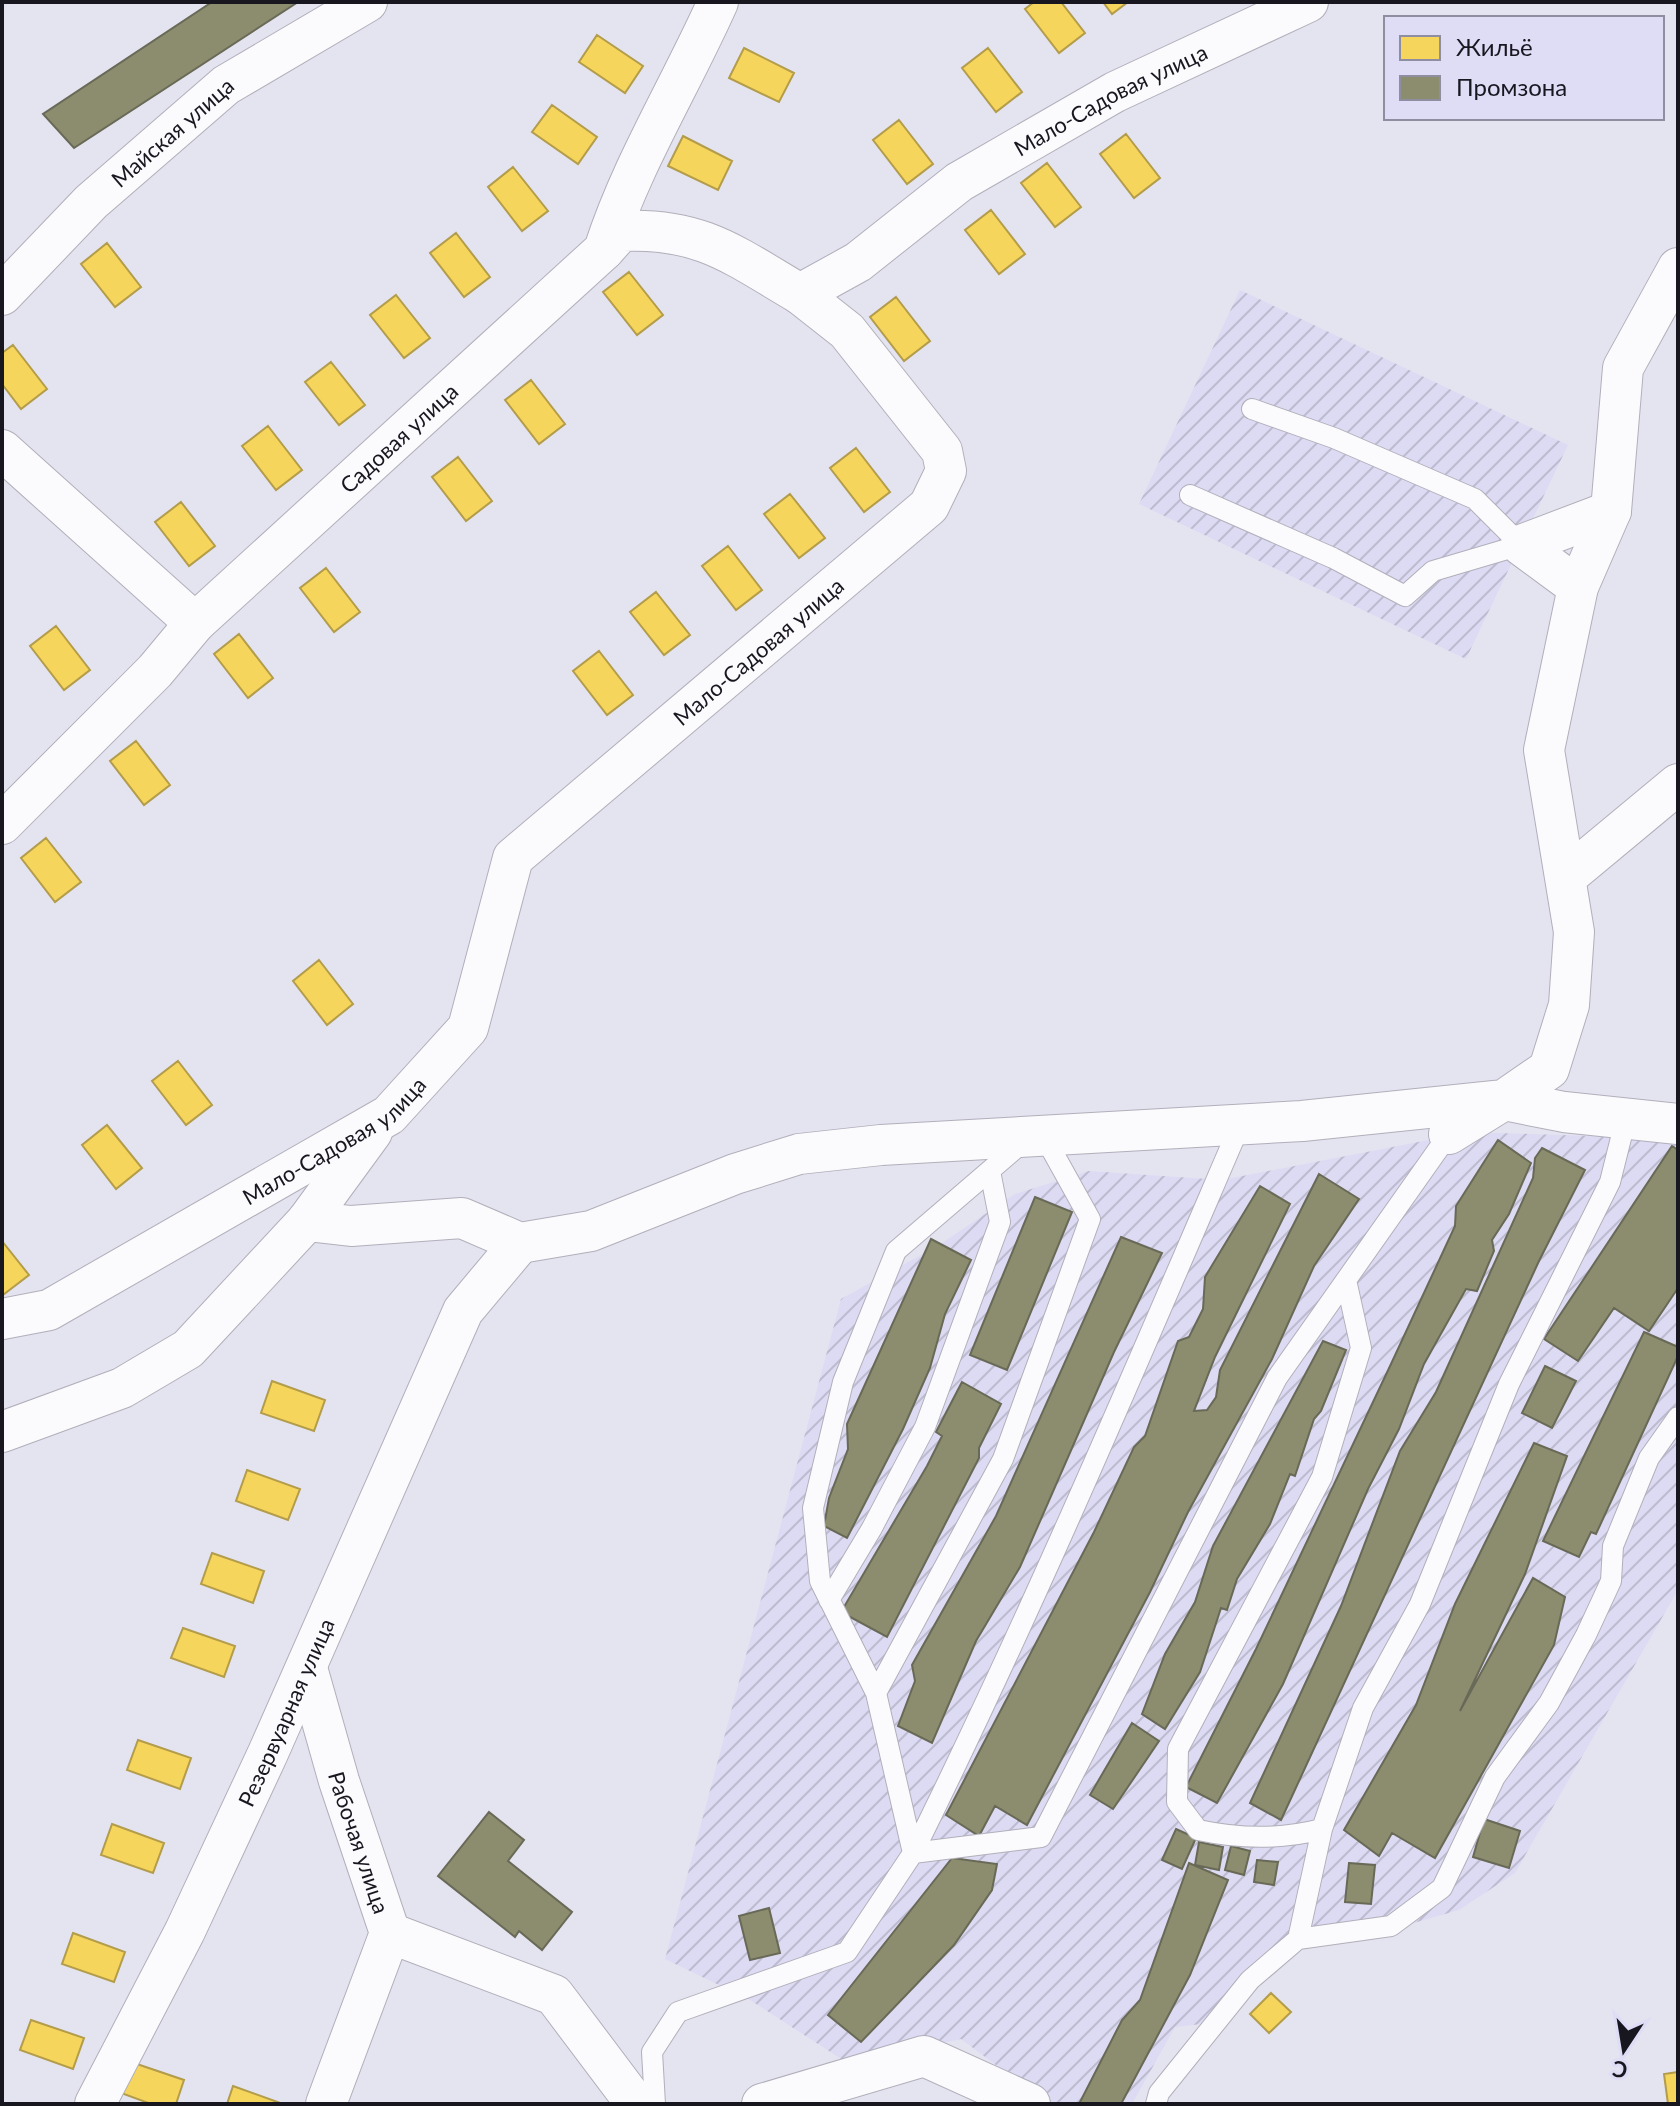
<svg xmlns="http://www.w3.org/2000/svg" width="1680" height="2106" font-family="Lato,sans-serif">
<defs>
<pattern id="industrial-furrows" width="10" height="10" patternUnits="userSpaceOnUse" patternTransform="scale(2)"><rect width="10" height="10" fill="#dddbf3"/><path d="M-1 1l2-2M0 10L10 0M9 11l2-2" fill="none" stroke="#bdbbd0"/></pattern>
</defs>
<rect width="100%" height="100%" fill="#e4e3f0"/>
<path fill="url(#industrial-furrows)" d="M1240,290L1568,445L1466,659L1139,504Z
M1470,1132L1678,1139V1590L1515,1873L1459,1910L1358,1939L1268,1950L1219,2022L1175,2027L1132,2104H1048L961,2039L846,2062L750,2000L665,1959L841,1299L939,1245L1015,1194L1089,1171L1222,1180Z"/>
<path fill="#f6d55c" stroke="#b39c4a" stroke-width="2" d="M1034,2H1061L1085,33L1059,53L1025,9Z
M1103,2H1128L1112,14Z
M597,35L643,66L625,93L579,62Z
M744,48L794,73L779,102L729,78Z
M988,48L1022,92L996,112L962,68Z
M552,105L597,137L578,164L532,132Z
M899,120L933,164L907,184L873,140Z
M1126,134L1160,178L1134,198L1100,154Z
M683,136L732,161L718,190L668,166Z
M1047,163L1081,207L1055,227L1021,183Z
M513,167L548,211L522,231L488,187Z
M991,210L1025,254L999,274L965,230Z
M456,233L490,277L464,297L430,253Z
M107,243L141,287L115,307L81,264Z
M629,272L663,315L637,335L603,292Z
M396,295L430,338L404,358L370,315Z
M896,297L930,341L904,361L870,317Z
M13,345L47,389L21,409L2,384V353Z
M331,362L365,405L339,425L305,382Z
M531,380L565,424L539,444L505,400Z
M268,426L302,470L276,490L242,446Z
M856,448L890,492L864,512L830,468Z
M458,457L492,501L466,521L432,477Z
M790,494L825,538L799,558L764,514Z
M181,502L215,546L189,566L155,522Z
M728,546L762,590L736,610L702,566Z
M326,568L360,612L334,632L300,588Z
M656,592L690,635L664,655L630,612Z
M56,626L90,670L64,690L30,646Z
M239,634L273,678L248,698L214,654Z
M599,651L633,695L607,715L573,671Z
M136,741L170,785L144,805L110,761Z
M46,838L81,882L55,902L21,858Z
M319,960L353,1004L327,1025L293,981Z
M178,1061L212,1105L186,1125L152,1081Z
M107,1125L142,1168L116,1189L82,1145Z
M2,1241L29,1275L3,1295L2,1294Z
M272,1381L325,1400L314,1431L261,1413Z
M247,1470L300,1489L288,1520L236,1501Z
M212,1553L264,1571L253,1603L201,1584Z
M183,1628L235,1646L224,1677L171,1658Z
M138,1740L191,1758L180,1789L127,1770Z
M112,1824L164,1843L153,1873L101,1855Z
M73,1933L125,1952L114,1982L62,1964Z
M1271,1993L1291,2012L1269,2033L1250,2014Z
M31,2020L84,2038L73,2069L20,2050Z
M131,2062L184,2080L176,2104H151L121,2093Z
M1678,2072V2104H1668L1664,2074Z
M233,2086L283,2104H227Z"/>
<path fill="#8c8c6e" stroke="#696957" stroke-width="2" d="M212,2H298L74,148L43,114Z
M1498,1140L1531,1163L1509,1214L1492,1240L1494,1251L1477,1291L1466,1289L1424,1364L1399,1429L1368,1489L1283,1684L1217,1803L1186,1787L1256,1649L1391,1364L1455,1226L1456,1206Z
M1672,1146L1678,1150V1288L1649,1331L1614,1308L1578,1361L1544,1339Z
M1542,1148L1585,1170L1539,1261L1281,1820L1250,1803L1341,1606L1400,1451L1436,1392L1533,1178L1535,1158Z
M1319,1174L1359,1199L1314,1266L1272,1359L1188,1512L1150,1592L1027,1825L995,1806L979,1836L946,1815L1094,1532L1134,1447L1145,1436L1178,1341L1189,1337L1203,1309L1205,1277L1260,1186L1290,1204L1215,1357L1194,1411L1207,1410L1216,1397L1220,1370Z
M1035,1197L1072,1212L1007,1370L970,1355Z
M1121,1237L1162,1253L1114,1352L1020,1567L976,1641L932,1743L898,1726L915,1681L912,1665L996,1516Z
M931,1239L971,1260L945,1314L930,1368L903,1429L847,1538L824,1526L829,1498L848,1449L847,1424Z
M1644,1332L1678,1347V1356L1596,1534L1591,1532L1579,1557L1543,1541Z
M1323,1341L1346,1350L1321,1411L1314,1419L1295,1476L1290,1474L1270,1524L1237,1579L1227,1610L1221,1608L1200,1672L1165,1729L1142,1714L1165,1654L1195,1602L1213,1546Z
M1545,1366L1576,1381L1552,1428L1522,1413Z
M962,1382L1001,1404L979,1448V1458L887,1637L841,1612L927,1466L942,1436L936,1432Z
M1534,1443L1567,1456L1525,1574L1460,1711L1533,1578L1565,1597L1554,1645L1435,1858L1392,1833L1379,1856L1344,1830L1416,1705L1455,1604Z
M1132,1723L1159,1741L1113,1809L1090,1795Z
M489,1812L524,1840L508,1861L572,1912L542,1950L519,1931L515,1937L438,1876Z
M1484,1819L1520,1831L1509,1868L1473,1857Z
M1176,1829L1196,1838L1182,1869L1162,1860Z
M1199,1842L1223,1847L1219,1870L1195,1865Z
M1231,1846L1250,1851L1244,1875L1225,1870Z
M952,1858L997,1864L992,1890L954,1945L861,2042L828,2015Z
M1257,1860L1278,1862L1274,1885L1254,1882Z
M1189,1863L1228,1880L1190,1975L1121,2104H1079L1122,2020L1140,2000Z
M1349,1863L1375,1865L1371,1904L1345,1902Z
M769,1908L780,1953L750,1960L739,1916Z"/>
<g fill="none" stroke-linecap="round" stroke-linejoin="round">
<g stroke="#b1afba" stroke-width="22">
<path id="lane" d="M1190,495L1333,558L1405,596L1433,571L1521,545L1475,499L1334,438L1252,409
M1023,1142L896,1251L843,1382L813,1508L820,1581L876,1693L913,1853C1031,1615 1135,1369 1240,1125
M829,1600L872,1528L925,1427L1000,1222L990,1171
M876,1693L1003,1459L1090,1219L1045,1138
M1322,1829L1363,1708L1420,1604L1509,1384L1610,1182L1626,1118
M1298,1939L1391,1926L1442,1888L1495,1777L1549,1703L1586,1635L1611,1581L1613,1546L1649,1458L1678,1417
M655,2104L652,2052L678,2012L847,1952L913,1853L1041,1837L1277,1378L1449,1134
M1156,2104L1159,2093L1250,1980L1298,1939L1322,1829C1280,1840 1240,1839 1198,1830L1177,1802L1178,1749L1322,1477L1361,1348L1346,1280"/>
</g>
<g stroke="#b1afba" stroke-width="42">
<g id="street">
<path d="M604,250L621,231C701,227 735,256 800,294"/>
<path id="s1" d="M2,295L91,202L226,85L367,2"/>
<path d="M2,450L195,623"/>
<path d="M1578,587L1521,545L1611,511"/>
<path id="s2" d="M2,824L155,671L195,623L604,250C632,163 681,85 718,2"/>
<path d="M1566,877L1678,784"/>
<path d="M1449,1134L1504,1100L1564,1112L1678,1124"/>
<path d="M307,1221L351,1226L462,1218L520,1243L591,1231L735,1174L799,1154L881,1145L1302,1121L1504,1100L1549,1069L1569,1005L1574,932L1544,750L1578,587L1611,511L1623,368L1678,268"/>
<path id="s3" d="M2,1319L49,1310L389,1115L468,1028L513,858L929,506L946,471L942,451L847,331L800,294L858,262L959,182L1115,92L1308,2"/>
<path d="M2,1432L122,1388L188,1349L307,1221L372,1132"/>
<path id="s4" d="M307,1668L339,1781L390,1933L326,2104"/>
<path d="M390,1933L554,1995L636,2104"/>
<path id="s5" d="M95,2104L185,1931L268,1753L463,1311L520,1243"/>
<path d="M762,2104L924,2056L1030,2104"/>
</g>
</g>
<use href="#lane" stroke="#fbfbfd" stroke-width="20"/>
<use href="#street" stroke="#fbfbfd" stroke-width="40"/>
</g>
<g text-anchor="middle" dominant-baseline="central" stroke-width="8" stroke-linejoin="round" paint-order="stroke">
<g font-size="22" fill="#181720" stroke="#dfddf6">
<text stroke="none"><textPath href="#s3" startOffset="1918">Мало-Садовая улица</textPath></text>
<text stroke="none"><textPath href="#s1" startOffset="236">Майская улица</textPath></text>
<text stroke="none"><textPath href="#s2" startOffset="554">Садовая улица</textPath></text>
<text stroke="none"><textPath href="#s3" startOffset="1054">Мало-Садовая улица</textPath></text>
<text stroke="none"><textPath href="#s3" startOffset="380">Мало-Садовая улица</textPath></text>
<text stroke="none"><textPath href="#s5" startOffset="436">Резервуарная улица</textPath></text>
<text stroke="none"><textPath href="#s4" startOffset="182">Рабочая улица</textPath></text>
</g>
</g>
<rect width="1680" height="2106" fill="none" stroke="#181720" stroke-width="8"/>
<rect x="1384" y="16" width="280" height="104" fill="#dfddf6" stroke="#8f8ea0" stroke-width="2"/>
<rect x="1400" y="36" width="40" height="24" fill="#f6d55c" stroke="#8f8ea0" stroke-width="2"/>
<text x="1456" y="56" font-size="24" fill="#181720">Жильё</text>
<rect x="1400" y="76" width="40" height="24" fill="#8c8c6e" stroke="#8f8ea0" stroke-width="2"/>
<text x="1456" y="96" font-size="24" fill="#181720">Промзона</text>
<g transform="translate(1624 2050) rotate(192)" stroke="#dfddf6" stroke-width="6" paint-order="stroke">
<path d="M0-6L14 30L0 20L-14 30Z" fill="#181720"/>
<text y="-12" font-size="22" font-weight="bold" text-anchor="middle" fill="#181720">С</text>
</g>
</svg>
